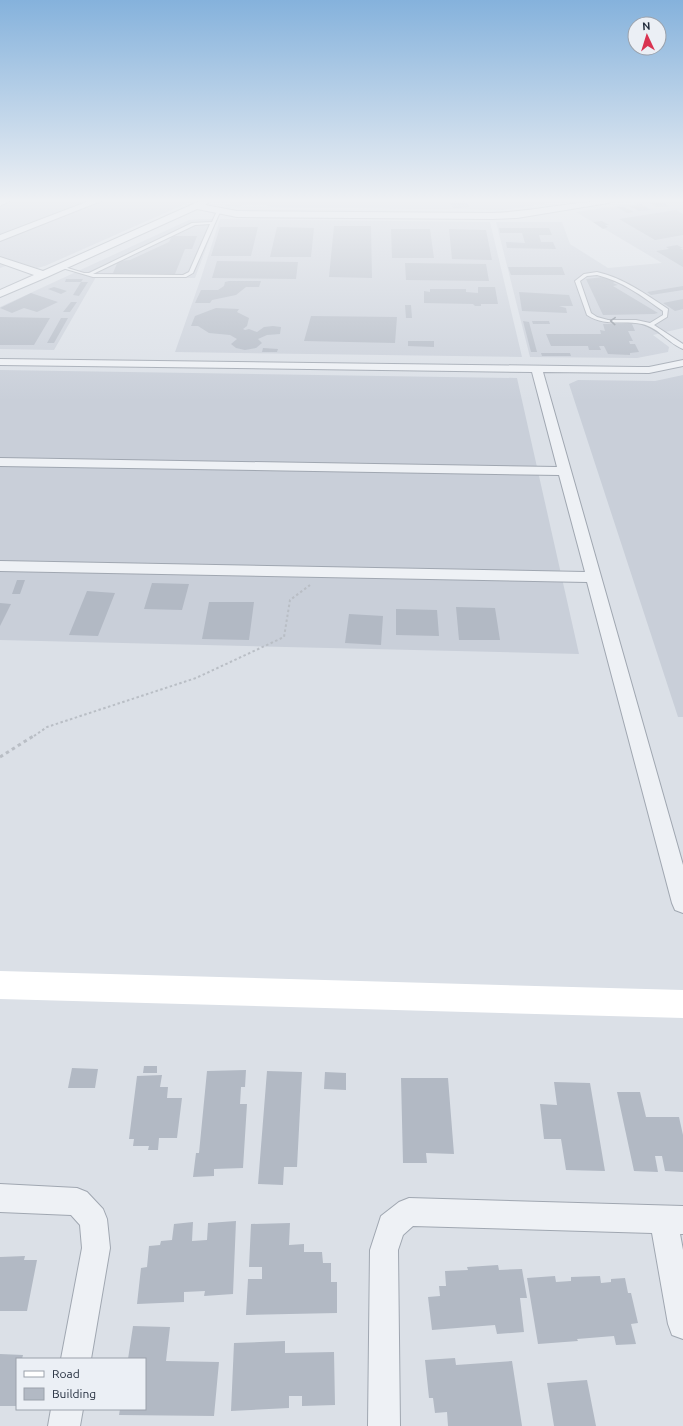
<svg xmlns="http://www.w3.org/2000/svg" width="683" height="1426" font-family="Ubuntu,sans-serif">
<rect width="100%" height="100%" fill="#dbe0e7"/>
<path fill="#c9cfd9" d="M0,201H192L45,266L37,268L17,262L0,268Z
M235,201H560L504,210L272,207L263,204H247L238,207L225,206Z
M650,201H683V328L653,335L669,347L668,352L637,358L530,357L496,222H562L570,244L608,268L662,263L576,212Z
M201,219H217L195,278L96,277L54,350L0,349V307L189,220Z
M220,219L490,222L522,357L175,352L201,278Z
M0,370L517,378L579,654L0,640Z
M683,375V717H678L569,384L578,380L655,381Z"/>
<path fill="#b2b9c4" d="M449,201H465L469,207L453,208Z
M656,201H661L669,206L657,207L648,202Z
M641,204L651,210L639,211L629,206Z
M617,207H624L634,212L627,213Z
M676,210L683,214V235L655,240L619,219Z
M602,221L609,225H605L608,227L603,229L593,222Z
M334,226H371L372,278L329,277Z
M220,227H258L251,256H211Z
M277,227L314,228L311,257H270Z
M499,228H549L552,235H539L541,242H553L556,249L507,248L506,242L525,243L522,233H500Z
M391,229H430L434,258H392Z
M449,229L486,230L492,260L452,259Z
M172,236H197L192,249H185L175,274L113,273L118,261L130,260L169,242Z
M677,245L683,248H680L683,250V267L656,251L669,249L666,247Z
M217,261L298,262L296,279L212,278Z
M405,263L486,264L489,281L406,280Z
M508,267H562L565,275H511Z
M603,277L616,281L613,283L618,285L613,286L658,313L654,314L603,315L586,279Z
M66,279H83L81,282H65Z
M229,281H261L259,287H246L236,295L212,300L210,303H195L201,290H218L224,286L225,282Z
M81,282H88L79,296L73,295Z
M683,286V290L651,295L647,292Z
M54,287L67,291L61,294L48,289Z
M478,287H495L498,304H481V306H475L473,304L424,303V291L430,292V289H466V292L478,293Z
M519,292L569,295L573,306H559L566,308L567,313L522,311Z
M31,293L58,302L37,312L24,308L12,313L0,308Z
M683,299V309L675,311L663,303Z
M71,302H77L70,312H63Z
M405,305H411L412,318H406Z
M216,308L239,309L237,312L249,318L247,326L243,329L245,330L249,329L257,332L264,327L273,326L281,327L280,334L267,335L258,339L262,343L256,348L245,350L236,348L231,344L237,339L230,335L209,333L198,326H191L195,316Z
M311,316L397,317L395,343L304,341Z
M0,317L50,318L34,345H0Z
M61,318H68L54,343H47Z
M523,321L529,322L537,352H531Z
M532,321H549L550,324H533Z
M603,324H632L635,331H628L633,341H629L630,344H635L639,352L630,353V355L608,354L604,346H599L601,350H589L588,346H551L546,334H601L600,330L605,331Z
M408,341H434V347L408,346Z
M263,348L278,349L277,352H262Z
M541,353H570L571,356H542Z
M17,580H25L20,594H12Z
M152,583L189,584L182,610L144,609Z
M87,591L115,593L98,636L69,635Z
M209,602H254L249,640L202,639Z
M0,603L11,604L0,626Z
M456,607L495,608L500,640H459Z
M396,609L437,610L439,636L396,635Z
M349,614L383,616L381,645L345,643Z
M144,1066H157V1073H143Z
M72,1068L98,1069L95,1088H68Z
M246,1070L245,1087H241L240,1104H247L243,1168L214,1169V1176L193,1177L196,1153H199L207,1071Z
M267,1071L302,1072L297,1167H284L283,1185L258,1184Z
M325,1072L346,1073V1090L324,1089Z
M162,1075L160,1087H168L167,1098H182L177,1138H159L158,1150H148L149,1146H133L134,1139H129L137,1076Z
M401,1078H448L454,1154L426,1153L427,1163H403Z
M554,1082L590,1083L605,1171L566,1170L561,1139H544L540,1104L557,1105Z
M617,1092H640L646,1117H679L683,1135V1172L665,1171L662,1156H655L658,1172L634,1171Z
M236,1221L233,1294L204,1296L205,1291L184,1292V1302L137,1304L141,1268L147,1267L149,1246L160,1245L161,1241L172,1240L174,1224L193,1222L192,1241L207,1240L208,1223Z
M290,1223L289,1245L304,1244V1252H322L323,1263H331V1282H337V1313L246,1315L248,1279H262V1267H249L251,1224Z
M25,1256L24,1260H37L27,1311H0V1257Z
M498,1265L499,1270L522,1269L527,1298H520L524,1332L497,1334L495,1325L432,1330L428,1297L440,1296L439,1286H446L445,1271L468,1270L467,1267Z
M555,1276L556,1282L571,1281V1277L600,1276L601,1283L611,1282V1279L625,1278L628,1293H631L638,1323L631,1324L636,1344L616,1345L614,1336L577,1339L578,1341L538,1344L527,1278Z
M133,1326L170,1327L166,1361L219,1362L214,1416L119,1415L120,1409H145V1359H128Z
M285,1341V1353L334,1352L335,1405L302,1406V1396H289V1408L231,1411L234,1343Z
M0,1354L23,1355L22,1359H17V1406H0Z
M455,1358L456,1365L512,1361L522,1426H448L447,1412L435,1413L433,1398H429L425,1360Z
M587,1380L596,1426H554L547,1383Z"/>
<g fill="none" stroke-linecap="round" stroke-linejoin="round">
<g stroke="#a0a7b1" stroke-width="2">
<path id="lane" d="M217,211L220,212L193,273L186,277H93L59,267L61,266L84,273H89L192,223L212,222ZM210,224L189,272L183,275L93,274L195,225Z
M597,272C624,278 645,294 668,309L667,317L654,325L683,344V349C668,343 659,328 642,324C623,320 605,327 587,315L575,281L584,274ZM597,275C622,281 642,296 663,311V315L650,323L636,320H608L597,317L591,313L580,281L587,276Z"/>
</g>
<g stroke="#a0a7b1" stroke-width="2">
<path id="street" d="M0,201H9L0,206Z
M89,201H101L0,241V235Z
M200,201H211L205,205L237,211L492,213C532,212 572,201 612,201L608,203L517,218L492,219L237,217L197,209L47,277L0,297V290L34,275L0,263V257L43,271Z
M0,359L638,367H649L683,360V366L649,373L543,372L683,865V913L675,910L672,903L587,582L0,571V561L585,572L559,475L0,466V458L557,467L532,372L0,365Z
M0,1184L77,1188L87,1192L103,1209L107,1219L110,1248L91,1359H61L82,1248L80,1225L71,1215L0,1212Z
M409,1198L683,1206V1234H680L683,1250V1339L672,1335L668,1324L652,1233L413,1226L403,1235L398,1250L400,1426H368L370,1250L381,1216L399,1202Z
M51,1409H83L80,1426H48Z"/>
</g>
<path stroke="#b9bec5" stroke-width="2" stroke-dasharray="2.5 2.5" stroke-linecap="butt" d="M34,736L47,727L196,678L284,637L290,600L310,585"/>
<path stroke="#b9bec5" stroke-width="3" stroke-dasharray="3.5 3.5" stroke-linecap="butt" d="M0,757L35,735"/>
<use href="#lane" fill="#eef1f5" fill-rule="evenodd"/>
<use href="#street" fill="#eef1f5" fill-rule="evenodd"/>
<path fill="#fff" fill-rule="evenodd" d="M0,971L683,990V1018L0,999Z"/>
</g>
<defs><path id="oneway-chevron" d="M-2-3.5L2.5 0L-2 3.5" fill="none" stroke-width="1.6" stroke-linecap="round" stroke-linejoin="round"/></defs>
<use stroke="#89909a" href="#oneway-chevron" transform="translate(613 321) rotate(-177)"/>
<linearGradient id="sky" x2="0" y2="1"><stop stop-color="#85b2dc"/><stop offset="0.5" stop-color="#eff1f4"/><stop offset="1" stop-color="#eff1f4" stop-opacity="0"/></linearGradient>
<rect width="683" height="401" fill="url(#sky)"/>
<rect x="16" y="1358" width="130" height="52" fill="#ebeff5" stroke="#9ba2ac"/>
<rect x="24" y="1371" width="20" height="6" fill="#ffffff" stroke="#9ba2ac"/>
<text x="52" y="1378" font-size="12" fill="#242e3e">Road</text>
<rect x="24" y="1388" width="20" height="12" fill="#b2b9c4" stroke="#9ba2ac"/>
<text x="52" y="1398" font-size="12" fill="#242e3e">Building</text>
<g transform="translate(647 36) rotate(356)"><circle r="19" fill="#ebeff5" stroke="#9ba2ac"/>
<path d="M0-3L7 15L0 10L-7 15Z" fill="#d93351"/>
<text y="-6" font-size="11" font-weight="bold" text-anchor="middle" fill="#242e3e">N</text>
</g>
</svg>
